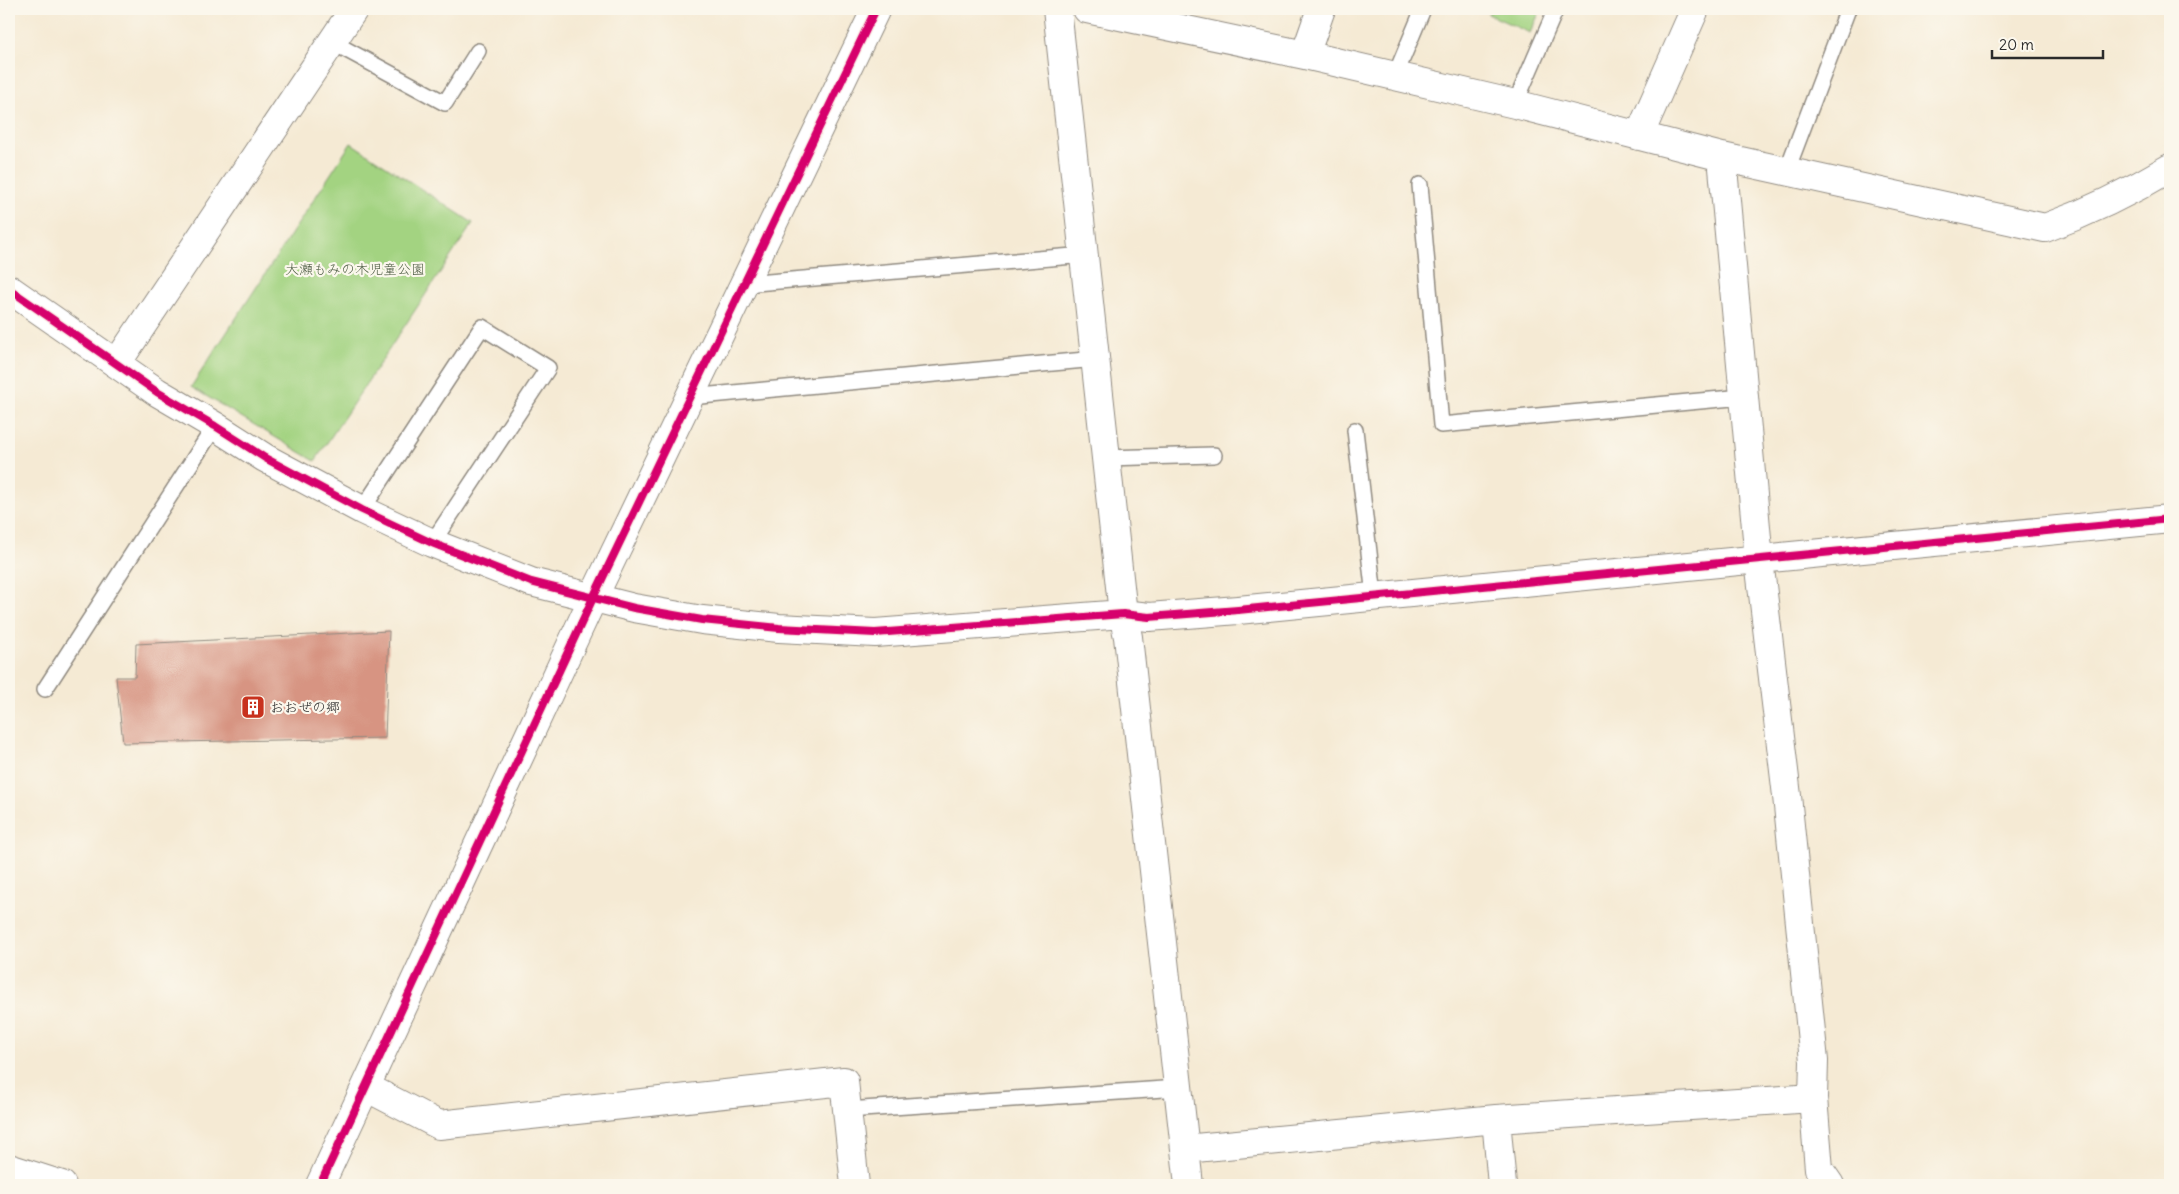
<svg xmlns="http://www.w3.org/2000/svg" width="2179" height="1194" font-family="Delius,'Klee One',sans-serif">
<rect width="100%" height="100%" fill="#fbf7ec"/>
<filter id="ink" filterUnits="userSpaceOnUse"><feTurbulence type="fractalNoise" baseFrequency=".02" numOctaves="2"/><feDisplacementMap in="SourceGraphic" scale="10" xChannelSelector="R" yChannelSelector="G"/><feConvolveMatrix kernelMatrix="1 2 1 2 8 2 1 2 1" color-interpolation-filters="sRGB"/></filter>
<filter id="wash" filterUnits="userSpaceOnUse"><feTurbulence type="fractalNoise" baseFrequency=".0096" numOctaves="4" result="noise"/><feDisplacementMap in="SourceGraphic" scale="20" xChannelSelector="R" yChannelSelector="G"/><feGaussianBlur stdDeviation="1.12" result="paint"/><feColorMatrix in="noise" values="0 0 0 0 0 0 0 0 0 0 0 0 0 0 0 0 0 1.4 0 .05"/><feComposite in="paint" operator="in"/></filter>
<g filter="url(#wash)">
<rect width="100%" height="100%" fill="#f5ead4"/>
<path fill="#a3d381" stroke="#677f56" d="M1490,9H1541L1530,33L1488,14Z
M351,143L473,223L315,461L191,387Z"/>
<g id="blocks">
<path fill="#d79482" d="M389,631L385,738L123,743L116,677H135L136,644Z"/>
</g>
</g>
<g filter="url(#ink)">
<use href="#blocks" fill-opacity="0" stroke="#908a80" stroke-width="1"/>
<g fill="none" stroke-linecap="round" stroke-linejoin="round">
<g stroke="#908a80" stroke-width="18">
<path id="lane" d="M332,42L445,103L478,51
M1395,76L1423,9
M1515,104L1556,9
M1787,170L1848,9
M1420,185L1441,425L1743,397
M744,284L1085,255
M690,397L1096,359
M1355,430L1374,596
M1105,458L1214,455
M362,510L482,327L548,368L432,543
M45,689L215,426
M847,1110L1179,1088"/>
</g>
<g stroke="#908a80" stroke-width="30">
<path id="street" d="M1057,9L1123,614L1128,637L1189,1185
M1087,9L1305,55L1515,104L1722,157L2045,228C2089,212 2130,192 2170,168
M1305,55L1321,9
M1639,136L1695,9
M1722,157L1759,560L1787,796L1814,1061L1813,1098L1819,1169L1830,1185
M9,289L157,392L215,426L265,458L362,510L432,543L531,582L634,608L702,620L779,628L875,633L1123,614L1149,617L1238,610L2170,519
M117,363L354,9
M366,1087L439,1125L844,1081L855,1185
M1496,1119L1502,1185
M1185,1149L1496,1119L1813,1098
M9,1168L62,1185
M320,1185L593,598L876,9"/>
</g>
<use href="#lane" stroke="#fff" stroke-width="15"/>
<use href="#street" stroke="#fff" stroke-width="28"/>
<g stroke="#fbf7ec" stroke-width="11">
<path id="cycleway" d="M9,289L157,392L215,426L265,458L362,510L432,543L531,582L634,608L702,620L779,628L875,633L1123,614L1149,617L1238,610L2170,519
M320,1185L593,598L876,9"/>
</g>
<use href="#cycleway" stroke="#d6006c" stroke-width="8"/>
</g>
</g>
<defs>
<g id="building-square" transform="scale(1.25)"><rect x="-9" y="-9" width="18" height="18" rx="4" fill="#c8321e" stroke="#fbf7ec"/><path d="M-4-6H4V6H1V3H-1V6H-4ZM-2.5-4.3h1.7v1.8h-1.7ZM.8-4.3h1.7v1.8H.8ZM-2.5-1h1.7V.8h-1.7ZM.8-1h1.7V.8H.8Z" fill="#fff"/></g>
</defs>
<g fill-rule="evenodd">
<use href="#building-square" x="253" y="707"/>
</g>
<g text-anchor="middle" dominant-baseline="central" stroke-width="4.5" stroke-linejoin="round" paint-order="stroke">
<g font-size="14" fill="#4f5d45" stroke="#fbf7ec">
<text x="355" y="269">大瀬もみの木児童公園</text>
</g>
<g font-size="14" fill="#2b2b2b" stroke="#fbf7ec" text-anchor="start">
<text x="270" y="707">おおぜの郷</text>
</g>
</g>
<rect width="2179" height="1194" fill="none" stroke="#fbf7ec" stroke-width="30"/>
<path d="M1992 50v8h111v-8" fill="none" stroke="#2b2b2b" stroke-width="2.5"/>
<text x="1999" y="50" font-size="15" fill="#2b2b2b" stroke="#fbf7ec" stroke-width="4" paint-order="stroke">20 m</text>
</svg>
